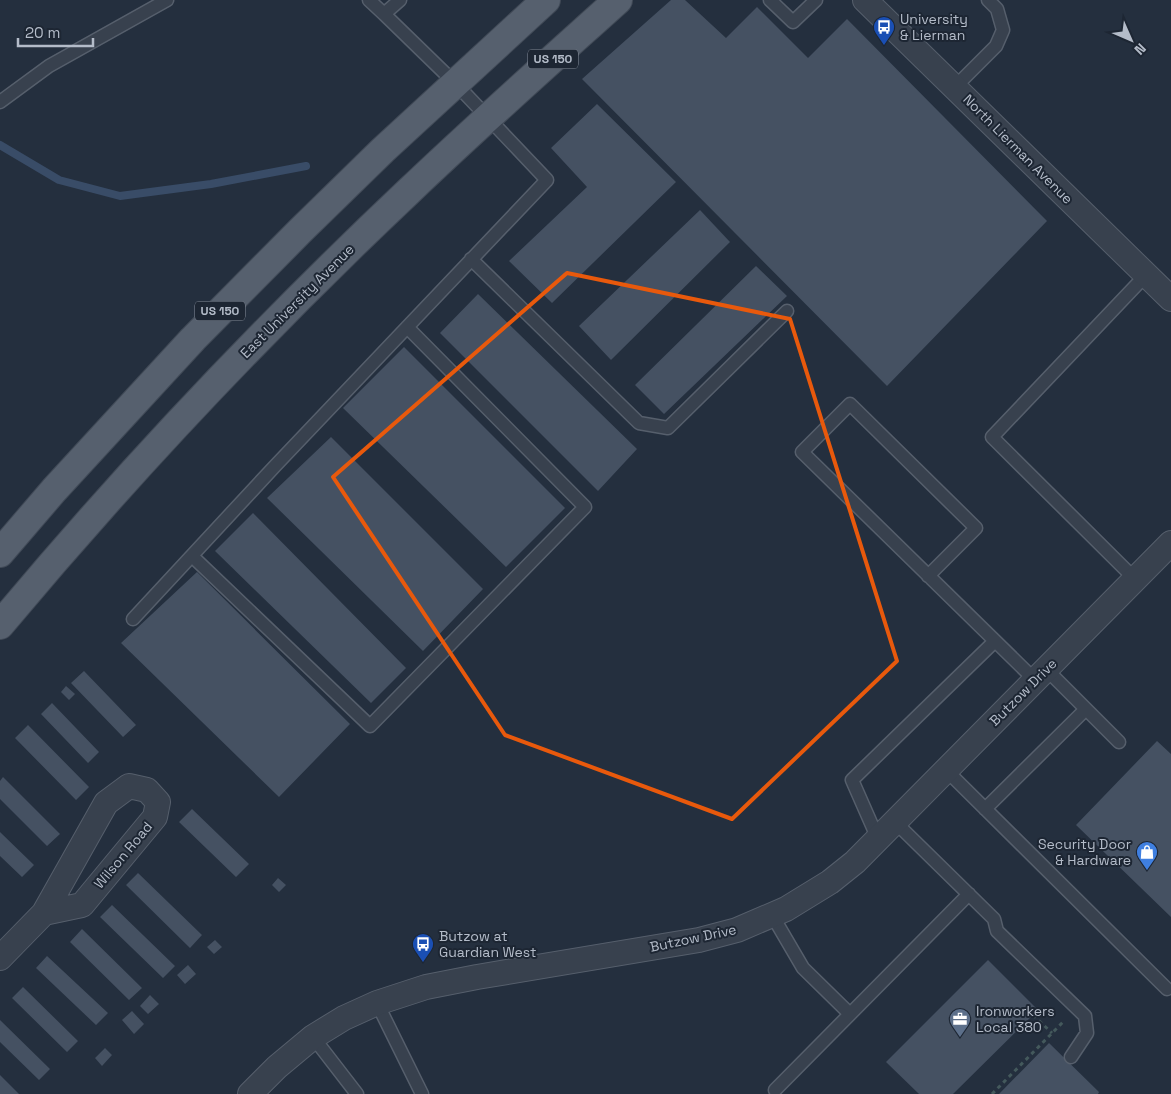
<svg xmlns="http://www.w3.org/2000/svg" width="1171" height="1094" font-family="'Space Grotesk',sans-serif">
<rect width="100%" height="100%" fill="#242f3e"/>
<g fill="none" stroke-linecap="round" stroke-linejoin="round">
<path stroke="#394c67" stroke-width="8" d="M0,145L59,180L120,196L211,184L306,166"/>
</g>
<path fill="#455162" d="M671,0H685L726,38L757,7L808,58L847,19L1047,221L887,386L582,79Z
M597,104L676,182L552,303L509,261L587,187L551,148Z
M700,210L730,242L611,360L579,326Z
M756,266L787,296L664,414L635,385Z
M478,294L637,449L598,491L440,333Z
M404,347L565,508L506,567L343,408Z
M331,437L483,589L423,651L267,498Z
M253,513L406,668L371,703L215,551Z
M197,572L350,724L279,797L121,643Z
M84,671L136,725L123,737L71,683Z
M66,686L75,694L69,700L61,692Z
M52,703L99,752L88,763L41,714Z
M28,725L89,787L76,800L15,738Z
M1157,741L1171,754V917L1076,825Z
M3,777L60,834L47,846L0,799V781Z
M192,809L249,864L236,877L179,822Z
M0,832L34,865L22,877L0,856Z
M138,873L202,935L190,948L126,885Z
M278,878L286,885L279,892L272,885Z
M112,905L175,966L163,978L100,917Z
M82,929L142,988L129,1000L70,942Z
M215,940L222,947L214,954L207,947Z
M47,956L108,1013L96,1025L36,968Z
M988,960L1038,1010L953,1094H919L886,1062Z
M188,965L196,974L185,984L177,975Z
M23,987L78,1041L67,1052L12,998Z
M150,995L159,1004L148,1014L140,1006Z
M132,1011L144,1024L134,1034L122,1020Z
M0,1020L50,1069L39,1080L0,1042Z
M1049,1043L1099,1092L1098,1094H999Z
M105,1048L112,1055L102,1066L95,1058Z
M0,1075L19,1094H0Z"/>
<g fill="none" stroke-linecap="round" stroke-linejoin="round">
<g stroke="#565f6c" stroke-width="15">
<path id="service" d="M369,0L384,14
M770,0L793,22L816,0
M955,87L996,46L1003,30L997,9L988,0
M0,102L49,66L167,0
M471,259L639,423L668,428L787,311
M192,556L370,726L585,507L407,327
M928,576L976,528L850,404L802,452C880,528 958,604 1035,680
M1135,579L992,437L1146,275
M133,619L275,466L547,180L456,84L384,14L400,0
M1046,669L1119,742
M946,770L1167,989
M985,809L1086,709
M895,822L994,919L997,931L1085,1016L1087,1033L1071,1057
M878,839L852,780L995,641
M772,915L803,968L850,1014
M377,1003L422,1094
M313,1037L357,1094
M775,1090L969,894"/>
</g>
<g stroke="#565f6c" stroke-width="26">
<path id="minor" d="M865,0L1171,299
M0,958L44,913L106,803L129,786L147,790L158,802L155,817L82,905L44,913
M250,1094L277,1067L313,1037L344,1018L377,1003L426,987L477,977L699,940L737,930L786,909L830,882L855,862L1171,543"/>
</g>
<g stroke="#414a57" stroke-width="30">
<path id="primary" d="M0,553L54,490L193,339L300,231L383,150L546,0
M0,625C127,473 265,327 409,191C477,126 548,63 618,0"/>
</g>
<path stroke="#44595c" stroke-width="3" stroke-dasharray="4 4" stroke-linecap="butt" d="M1033,1015L1052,1033
M992,1094L1064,1021"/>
<use href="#service" stroke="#38414e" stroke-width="12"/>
<use href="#minor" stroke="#38414e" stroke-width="24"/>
<use href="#primary" stroke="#56606e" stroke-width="28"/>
</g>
<path fill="none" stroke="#e8590c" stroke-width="4" stroke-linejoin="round" d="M567,273L790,319L897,661L732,819L505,735L333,477Z"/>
<defs>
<g id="bus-pin" transform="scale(1.125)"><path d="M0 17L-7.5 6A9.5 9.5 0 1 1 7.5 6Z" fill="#1a4fb4" stroke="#1d2633"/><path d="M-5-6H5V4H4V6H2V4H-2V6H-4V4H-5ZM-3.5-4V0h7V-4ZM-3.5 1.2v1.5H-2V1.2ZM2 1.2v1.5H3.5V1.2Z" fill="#fff"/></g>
<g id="shop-pin" transform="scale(1.125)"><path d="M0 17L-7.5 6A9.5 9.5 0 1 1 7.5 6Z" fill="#3f7fe0" stroke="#1d2633"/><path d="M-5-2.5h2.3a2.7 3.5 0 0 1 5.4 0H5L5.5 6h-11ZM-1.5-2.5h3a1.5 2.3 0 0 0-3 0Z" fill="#fff"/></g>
<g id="office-pin" transform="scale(1.125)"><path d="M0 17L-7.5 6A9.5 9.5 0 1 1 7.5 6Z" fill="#5c6f8a" stroke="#1d2633"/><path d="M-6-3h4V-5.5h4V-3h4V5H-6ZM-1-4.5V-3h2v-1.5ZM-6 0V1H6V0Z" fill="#fff"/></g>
</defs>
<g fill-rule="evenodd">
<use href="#bus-pin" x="884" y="27"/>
<use href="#shop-pin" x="1147" y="852"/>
<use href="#bus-pin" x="423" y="944"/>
<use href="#office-pin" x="960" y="1019"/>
</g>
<g text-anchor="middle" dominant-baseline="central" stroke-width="4" stroke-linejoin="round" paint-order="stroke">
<g fill="#1d2633" stroke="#878f9c" stroke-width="1">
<rect x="528" y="49.5" width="50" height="19" rx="4"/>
<rect x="195" y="301.5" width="50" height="19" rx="4"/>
</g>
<g font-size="12" font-weight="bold" fill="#b4bcc9">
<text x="553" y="59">US 150</text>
<text x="220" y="311">US 150</text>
</g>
<g font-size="14" fill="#b4bcc9" stroke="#1d2633" text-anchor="start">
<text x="900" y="19">University<tspan x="900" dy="16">&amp; Lierman</tspan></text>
<text x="1131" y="844" text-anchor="end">Security Door<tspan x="1131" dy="16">&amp; Hardware</tspan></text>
<text x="439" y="936">Butzow at<tspan x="439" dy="16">Guardian West</tspan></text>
<text x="976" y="1011">Ironworkers<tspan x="976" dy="16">Local 380</tspan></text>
</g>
<g font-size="14" fill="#b4bcc9" stroke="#1d2633">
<text transform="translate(1018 149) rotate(45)">North Lierman Avenue</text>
<text transform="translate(297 301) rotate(-45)">East University Avenue</text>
<text transform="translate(1023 692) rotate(-45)">Butzow Drive</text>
<text transform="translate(123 855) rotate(-50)">Wilson Road</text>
<text transform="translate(693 938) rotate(-12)">Butzow Drive</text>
</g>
</g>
<g transform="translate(1131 40) rotate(135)" stroke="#1d2633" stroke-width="4" paint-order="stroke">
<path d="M0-4L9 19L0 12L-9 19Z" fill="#b4bcc9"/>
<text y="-8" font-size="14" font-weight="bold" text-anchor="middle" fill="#b4bcc9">N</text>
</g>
<path d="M18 38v8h75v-8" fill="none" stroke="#b4bcc9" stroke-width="2.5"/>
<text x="25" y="38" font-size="15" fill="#b4bcc9" stroke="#1d2633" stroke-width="4" paint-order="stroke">20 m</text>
</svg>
